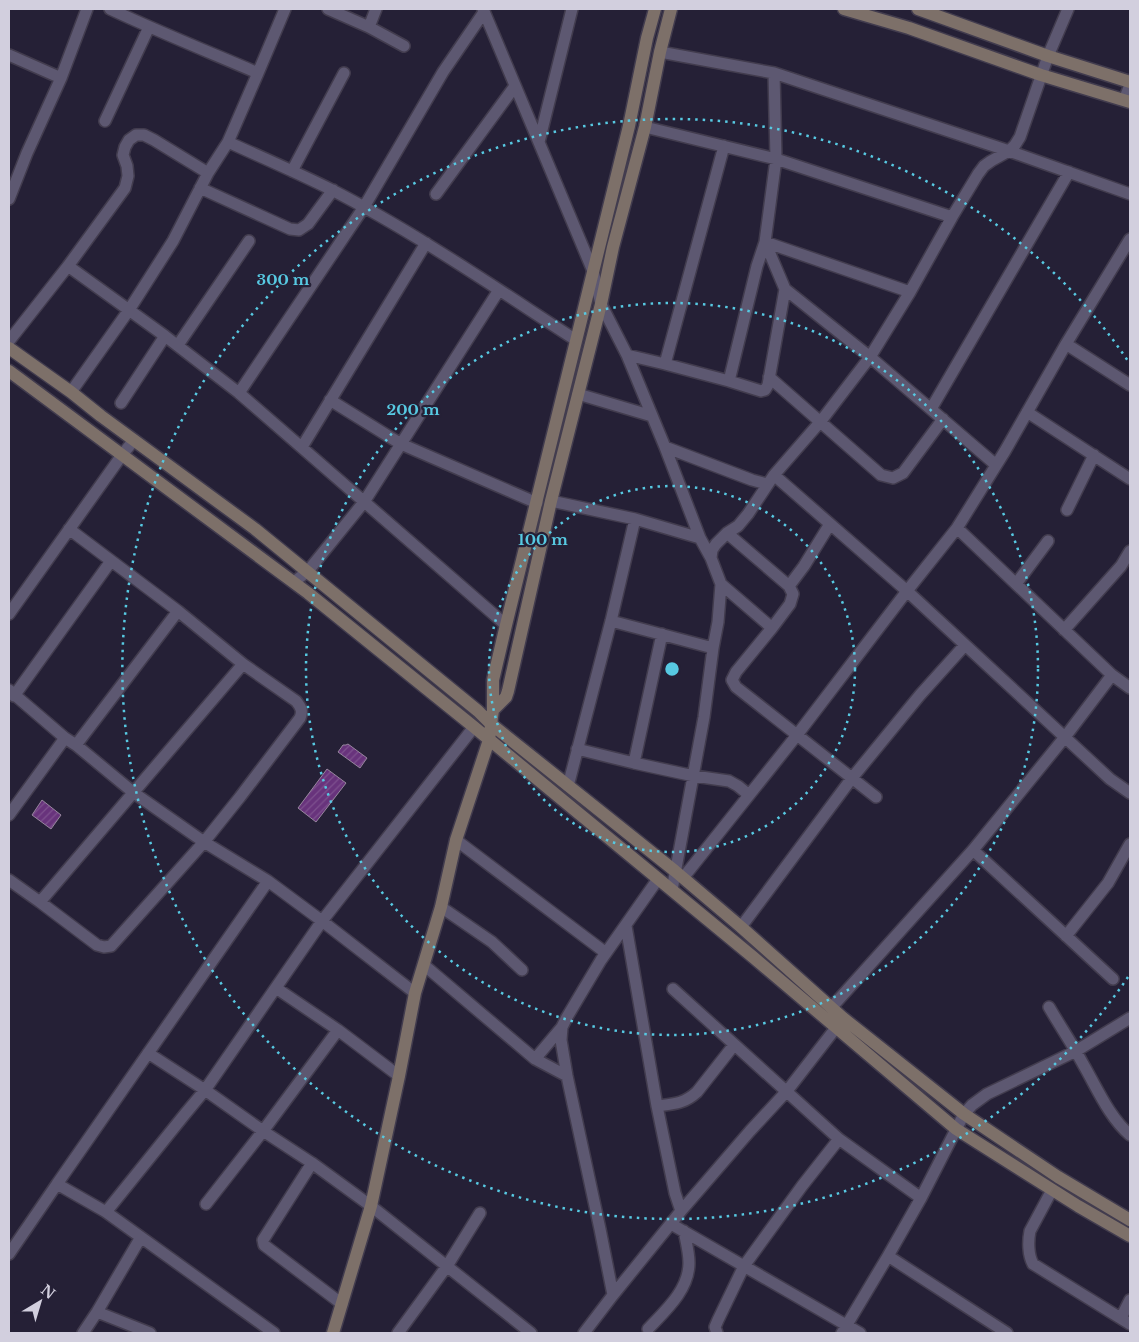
<svg xmlns="http://www.w3.org/2000/svg" width="1139" height="1342" font-family="'Libre Baskerville',serif">
<defs>
<pattern id="building-hatch" width="6" height="6" patternUnits="userSpaceOnUse" patternTransform="scale(1.25)"><rect width="6" height="6" fill="#68337c"/><path d="M-1 1l2-2M0 6l6-6M5 7l2-2" fill="none" stroke="#7d508e"/></pattern>
</defs>
<rect width="100%" height="100%" fill="#252036"/>
<path fill="url(#building-hatch)" stroke="#97869e" d="M348,744L367,758L360,768L338,752L343,745H346Z
M327,769L346,783L316,822L298,808Z
M42,800L61,815L51,829L32,815Z"/>
<g fill="none" stroke-linecap="round" stroke-linejoin="round">
<g stroke="#423c4e" stroke-width="14">
<path id="street" d="M110,9C159,32 209,52 258,73
M328,9L369,27L404,46
M483,9L593,271L601,304L627,355L665,447L700,538L711,558L721,584L718,622L713,648L704,717L672,890
M369,27L376,9
M660,52L774,73L1009,151L1130,194
M9,55L61,78
M774,73L776,159L765,242L910,292
M1124,100L1130,85
M105,121L149,27
M645,127L776,159L952,217
M228,142C263,158 298,173 332,190C416,233 497,289 576,340
M539,142L572,9
M724,146L665,364L729,381L761,391L765,390L768,385L785,289
M292,171L344,73
M200,188L290,229L299,230L308,224L333,190
M436,194L515,86
M9,199L27,153L61,78L87,9
M68,266L165,336L239,393L506,625
M9,341L68,266L125,188L128,176L127,166L123,155L125,147L129,140L136,135H144L154,140L208,173
M1066,344L1130,385
M178,345L249,241
M627,355L665,364
M769,377L881,475L893,478L903,473L943,419
M729,381L757,266L765,242L785,289L870,357L996,465
M71,392L129,310L173,241L208,173L228,142L258,73L285,9
M239,393L364,207L443,72L484,12
M578,394L652,416
M330,400L401,444L537,503
M121,403L165,336
M931,409L1069,172
M1027,412L1130,479
M302,447L426,243
M665,447L752,480L767,484
M774,475L907,591L1110,779L1130,793
M551,501L635,519L700,538
M1067,510L1094,455
M957,528L1112,675L1130,688
M69,529L178,611L76,745
M727,533L789,586L793,594L790,604L772,628L736,672L732,680L736,687L876,797
M711,558L712,550L716,544L727,533L738,526L748,514L774,475L821,421L870,357L910,292L952,217L978,174L984,166L991,161L1009,151L1015,145L1020,137L1048,56L1068,9
M294,582L308,571L364,502L499,290
M721,584L772,628
M1016,584L1048,541
M789,586L804,566L830,524
M9,614L122,455L134,440
M611,621L713,648
M1064,630L1121,566L1130,551
M9,690L65,738L76,745L134,793L204,842L268,881L322,921L415,993
M14,696L111,561
M577,749L634,763L694,776L729,781L738,786L749,795
M634,763L662,634
M568,786L611,621L635,519
M9,815L65,738
M456,840L606,953
M973,850L1113,979
M683,878L797,735L907,591L957,528L1005,451L1066,344L1130,239
M9,880L40,902L243,664
M40,902L97,945L104,947L111,946L204,842L240,797L300,718C303,711 301,707 296,701L243,664L178,611
M441,907L492,942L522,970
M626,926L657,1106L675,1193L681,1211
M741,927L852,778L920,695L965,645
M1066,936L1108,883L1130,844
M424,965L535,1059
M276,988L338,1030L399,1076
M673,989L839,1139L802,1186L744,1266L718,1320L715,1327L717,1333
M1049,1007C1060,1026 1073,1045 1083,1064C1097,1088 1109,1117 1130,1135
M831,1008L973,850L1065,737L1112,675
M562,1027L535,1059L567,1076
M148,1053L205,1090L263,1131L312,1163L371,1206L531,1333
M657,1106C673,1104 684,1104 697,1092L734,1045
M839,1139L921,1198
M312,1163L263,1240L264,1245L342,1304
M57,1184L268,881
M1052,1190L1030,1231C1028,1241 1028,1255 1033,1264L1130,1324
M206,1204L263,1131L338,1030
M106,1212L185,1114L205,1090L322,921L474,727
M671,1224L860,1333
M9,1254L57,1184L106,1212L274,1333
M888,1256L1007,1333
M613,1295L600,1229L567,1076L561,1040L562,1027L567,1017L601,960L658,879
M97,1312L150,1333
M1121,1318L1130,1300
M648,1329C665,1311 689,1290 689,1263C689,1252 686,1241 684,1231
M83,1333L97,1312L141,1237
M398,1333L447,1266L480,1213
M584,1333L613,1295L681,1211L750,1131L787,1091L842,1020
M842,1333L888,1256L921,1198L964,1114L972,1105L987,1094L1076,1051L1130,1018"/>
</g>
<g stroke="#423c4e" stroke-width="15">
<path id="secondary" d="M844,9L909,28L1041,75L1130,102
M918,9L1048,56L1130,82
M9,348L71,392L101,416L255,529L478,711L491,724L675,871L741,927L843,1018L964,1114L1058,1177L1130,1220
M9,371L308,593L474,727L753,957L956,1129L1078,1206L1130,1236
M493,710L506,697L508,691L551,501L601,304L613,247L645,127L660,52L671,9
M333,1333L371,1206L399,1076L415,993L441,907L456,840L489,740L493,710V680L506,625L629,126L647,38L655,9"/>
</g>
<use href="#street" stroke="#5d5871" stroke-width="11"/>
<use href="#secondary" stroke="#7d7069" stroke-width="12"/>
</g>
<g fill="none" stroke="#57c9e2" stroke-width="2.5" stroke-dasharray="2.5 5">
<circle cx="672" cy="669" r="183"/>
<circle cx="672" cy="669" r="366"/>
<path d="M1128 977A550 550 0 1 1 1128 361"/>
</g>
<circle cx="672" cy="669" r="8" fill="#57c9e2" stroke="#252036" stroke-width="2.5"/>
<g font-size="15" text-anchor="middle" font-weight="bold" fill="#57c9e2" stroke="#252036" stroke-width="4.5" stroke-linejoin="round" paint-order="stroke">
<text x="283" y="285">300 m</text>
<text x="413" y="415">200 m</text>
<text x="543" y="545">100 m</text>
</g>
<rect width="1139" height="1342" fill="none" stroke="#d2cfde" stroke-width="20"/>
<g transform="translate(40 1302) rotate(38)" stroke="#252036" stroke-width="4" paint-order="stroke">
<path d="M0-4L9 19L0 12L-9 19Z" fill="#d2cfde"/>
<text y="-8" font-size="14" font-weight="bold" text-anchor="middle" fill="#d2cfde">N</text>
</g>
</svg>
